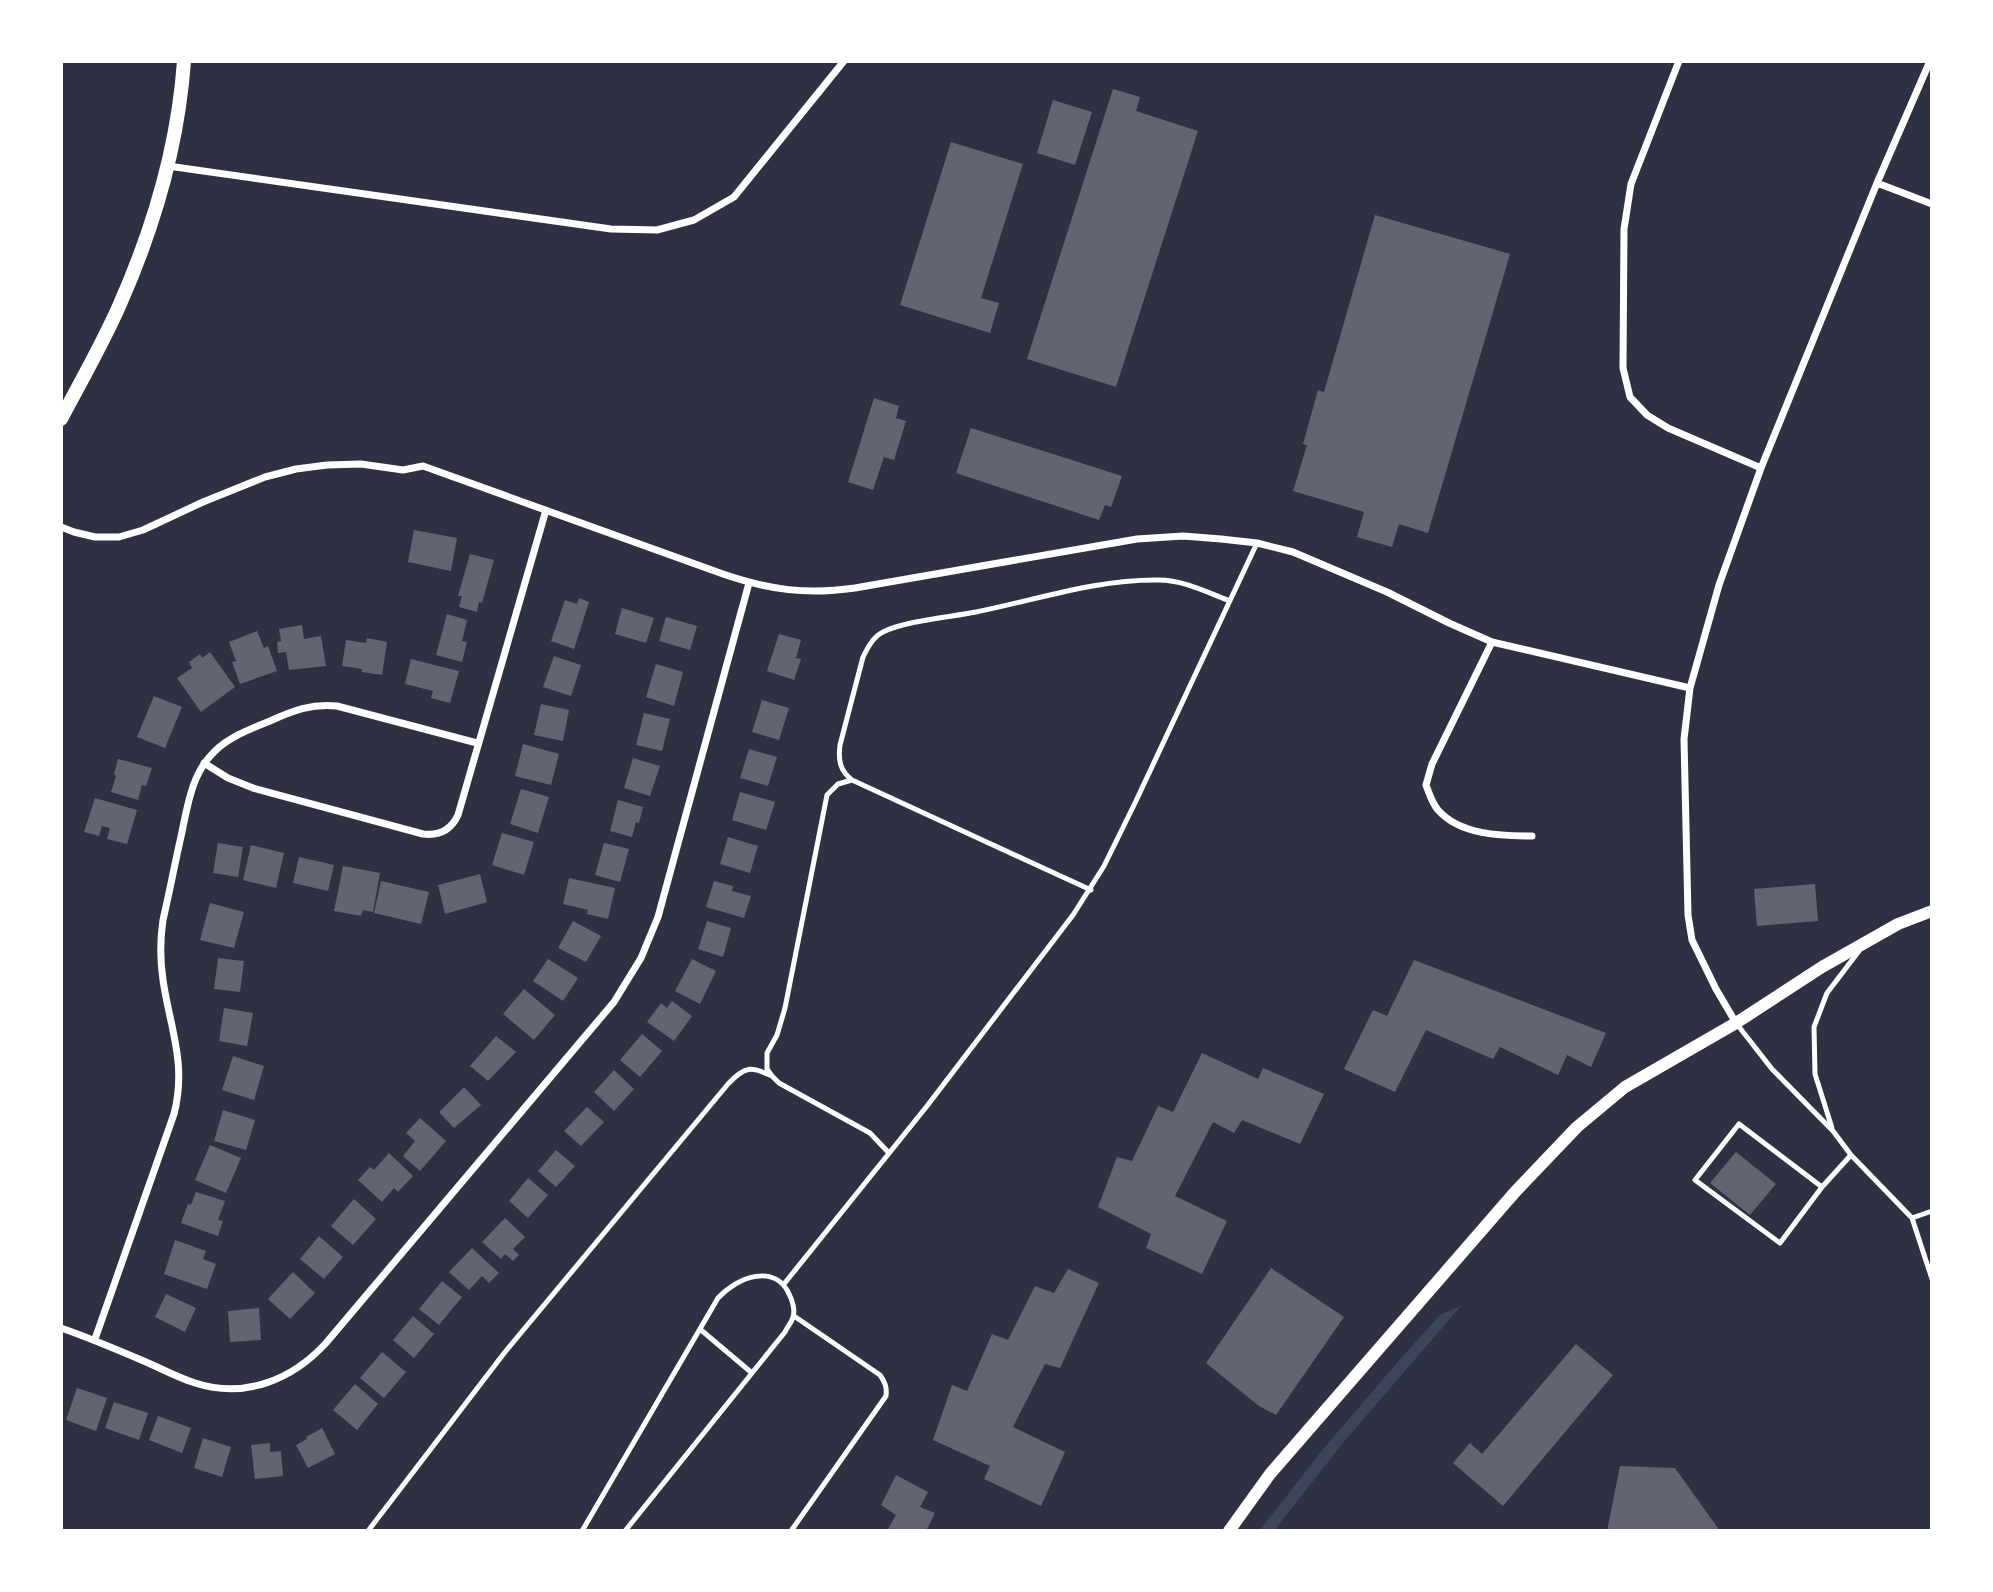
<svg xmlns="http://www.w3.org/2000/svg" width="1993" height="1592" font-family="Inter,sans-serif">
<rect width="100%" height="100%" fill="#2d3142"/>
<path fill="#3c4559" d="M1461,1306L1342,1444L1274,1531H1259L1324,1448L1402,1357L1440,1315Z"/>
<path fill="#626471" d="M1113,89L1140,97L1136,111L1198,131L1116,387L1027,359Z
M1053,100L1092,112L1075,165L1037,153Z
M951,142L1023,164L981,298L999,303L990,333L900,305Z
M1375,215L1510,254L1428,533L1399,524L1392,547L1357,537L1364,512L1293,491L1307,445L1303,444L1318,390L1324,392Z
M874,398L899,406L896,418L906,421L894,460L884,457L873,490L848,482Z
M971,428L1122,476L1111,507L1105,505L1099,520L956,473Z
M414,530L457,538L451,571L408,562Z
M470,554L494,560L482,603L479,602L477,612L459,607L462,596H458Z
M579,598L589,602L574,649L551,641L565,600L577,604Z
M622,608L654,618L646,643L615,634Z
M447,614L467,620L462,641L467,642L462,662L436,655Z
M666,617L697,626L690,650L659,641Z
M302,625L304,639L321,636L326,666L289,670L286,652L278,653L277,642L281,641L279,629Z
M257,631L264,648L268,646L277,671L240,684L232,662L236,661L229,642Z
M779,634L801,640L796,658L801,659L794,680L767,671Z
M367,638L387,642L382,675L362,672V669L342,666L346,640L366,643Z
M210,652L235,687L201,712L177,678L192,668L189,662L200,654L202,658Z
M554,656L581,665L571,696L543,687Z
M411,659L459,671L450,703L431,698L433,691L405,684Z
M656,664L683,672L674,706L646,697Z
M154,696L182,707L165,748L137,737Z
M762,700L789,708L779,740L752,732Z
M541,704L569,710L563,741L534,735Z
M644,713L670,719L662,751L636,745Z
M523,744L559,754L551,785L515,776Z
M749,749L777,757L768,786L740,778Z
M633,758L660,766L650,796L624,788Z
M118,759L152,768L146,786L142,785L138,800L111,792L116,776L114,774Z
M521,789L549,797L538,833L510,824Z
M740,792L775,802L766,830L732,820Z
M95,798L137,810L127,844L107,839L110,828L102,826L99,836L84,832Z
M618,800L643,807L639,823L636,822L632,837L610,831Z
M502,833L534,842L524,875L492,865Z
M728,837L758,846L750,873L720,864Z
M218,843L243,847L238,877L213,873Z
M604,843L629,849L620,882L595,875Z
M251,845L284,853L276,888L243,880Z
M299,857L334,865L328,891L293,883Z
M343,866L380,873L373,912L363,910L361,916L334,911Z
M480,874L487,902L445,914L438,885Z
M569,878L615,888L608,919L587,914L588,910L563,904Z
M381,881L429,892L421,924L374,913Z
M714,881L733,886L732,891L751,896L744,918L706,907Z
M1815,884L1818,921L1757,926L1754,889Z
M210,903L244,912L234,948L200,940Z
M573,921L601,936L586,962L558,948Z
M707,921L731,928L723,957L698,949Z
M218,958L244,961L240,992L214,989Z
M548,959L578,978L563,1001L533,981Z
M692,959L716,971L700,1004L675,991Z
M1414,960L1606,1033L1591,1067L1567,1055L1558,1075L1500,1047L1493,1059L1426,1030L1395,1092L1344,1069L1373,1010L1387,1016Z
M524,989L555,1015L534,1040L503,1014Z
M672,1001L692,1016L674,1041L647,1022L661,1003L667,1008Z
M224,1008L253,1013L247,1046L219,1041Z
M642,1034L662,1051L640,1077L620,1060Z
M496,1036L516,1052L488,1081L470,1066Z
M1202,1053L1258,1079L1263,1068L1324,1094L1300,1144L1242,1120L1234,1133L1213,1122L1175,1196L1227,1221L1202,1274L1146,1248L1151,1234L1098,1207L1117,1157L1132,1161L1158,1106L1173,1112Z
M233,1056L264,1066L254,1100L222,1090Z
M614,1070L634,1089L614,1111L594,1092Z
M464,1087L481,1105L454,1128L439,1112Z
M587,1107L604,1122L581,1146L564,1131Z
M223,1110L255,1120L246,1150L214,1141Z
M420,1118L446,1141L420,1171L403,1156L415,1141L406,1133Z
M210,1145L241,1158L226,1193L195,1180Z
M556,1150L575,1166L556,1187L538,1171Z
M1736,1152L1776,1184L1750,1215L1710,1183Z
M389,1153L413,1176L398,1192L394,1188L382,1202L358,1180L370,1167L374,1170Z
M528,1178L548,1195L528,1218L509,1201Z
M196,1192L225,1201L218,1220L223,1221L218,1236L181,1223L188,1204L191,1205Z
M354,1199L376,1219L353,1245L331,1226Z
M505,1218L525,1237L513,1249L519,1255L513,1261L505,1254L501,1259L482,1242Z
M319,1236L343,1257L324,1279L300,1259Z
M175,1240L206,1251L203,1259L216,1264L207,1289L164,1274Z
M472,1248L499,1273L489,1283L482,1276L469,1290L449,1272Z
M1271,1268L1344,1317L1276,1415L1259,1406L1206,1363Z
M1068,1269L1099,1283L1060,1368L1045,1364L1013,1427L1065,1452L1041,1506L984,1479L990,1466L933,1440L952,1385L967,1391L992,1334L1008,1340L1035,1286L1054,1293Z
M293,1272L315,1293L290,1319L268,1299Z
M442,1281L462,1297L439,1325L419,1309Z
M166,1294L196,1308L185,1332L155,1317Z
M259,1308L261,1340L230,1342L228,1311Z
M413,1316L434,1334L414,1358L393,1340Z
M1576,1344L1613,1375L1503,1506L1453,1463L1470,1443L1482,1454Z
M382,1352L406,1372L384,1398L360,1378Z
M355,1384L378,1404L357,1430L333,1410Z
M77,1388L107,1398L96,1431L66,1420Z
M114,1402L148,1413L139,1440L105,1428Z
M158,1416L191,1428L182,1453L149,1440Z
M322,1428L335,1454L308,1468L296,1445L307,1439L306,1437Z
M203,1438L231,1447L222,1477L194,1468Z
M270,1443V1452L281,1451L283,1476L255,1479L251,1445Z
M1620,1466L1675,1468L1720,1531H1607Z
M896,1475L928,1492L920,1507L935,1513L926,1531H887L896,1515L881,1505Z"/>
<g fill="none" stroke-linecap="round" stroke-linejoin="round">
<path stroke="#fff" stroke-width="5" d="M852,780L838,784L827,795L785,1008L777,1035L767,1053V1069L772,1076L779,1083L870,1133L889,1153
M1091,890L852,780C840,771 838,760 840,745L863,657C868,647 873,637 883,632C904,621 951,617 976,612C1036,600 1097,579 1159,580C1184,580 1208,593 1230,601
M1736,1023L1772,1069L1833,1131L1851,1155L1912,1218L1932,1279
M1832,1128L1815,1074L1814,1027L1827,993L1859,951
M1822,1187L1739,1124L1695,1180L1780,1243L1822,1187L1851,1155
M1912,1218L1932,1211
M784,1284L927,1106L1073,915L1104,866L1135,803L1257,543
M701,1330L752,1373
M368,1531L505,1352L728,1084C745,1066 751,1066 772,1076
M582,1531L718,1298C737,1277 776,1262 790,1296C793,1302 795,1311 793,1317C792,1322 787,1327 785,1332L625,1531
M791,1531L886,1396C887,1387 885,1382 880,1375L794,1316"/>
<path stroke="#fff" stroke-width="7" d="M1679,61L1631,184L1624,229L1623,368L1630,397L1647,415L1668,428L1761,468
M168,166L611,229L657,230L694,220L734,197L844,61
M1877,183L1932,204
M61,527L74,532L95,537H119L143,530L203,502L265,477L296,469L327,465L361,464L403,470L423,466L723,574C770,590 806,595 855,588L1137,539L1183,536L1221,539L1257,543L1293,552L1387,592L1449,623L1492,642L1690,688
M1492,642L1432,764L1426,785C1429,793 1432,803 1438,810C1460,835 1501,836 1532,836
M204,763L228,778L253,788L423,834C439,836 451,830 458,815L546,510
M1736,1023L1716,989L1692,940L1688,915L1684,739L1690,688L1719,585L1761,468L1877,183L1930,61
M61,1328C90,1338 118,1350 146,1362C162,1369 179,1378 195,1383C245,1399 292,1380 326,1343L614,1002L641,958L658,917L749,583
M95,1339L174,1114C187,1064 170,1028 163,980C160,960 160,940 163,920C169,894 174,868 180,841C187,811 190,775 214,752C229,737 250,729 270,721C292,711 312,703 337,706L477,743"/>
<path stroke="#fff" stroke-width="12" d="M1229,1531L1270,1474L1515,1192L1577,1127L1625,1087L1736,1023L1822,967L1898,924L1932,911"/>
<path stroke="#fff" stroke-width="14" d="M61,419C81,381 103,343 120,304C154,227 178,146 184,61"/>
</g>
<rect width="1993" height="1592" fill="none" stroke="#ffffff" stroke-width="126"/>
</svg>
